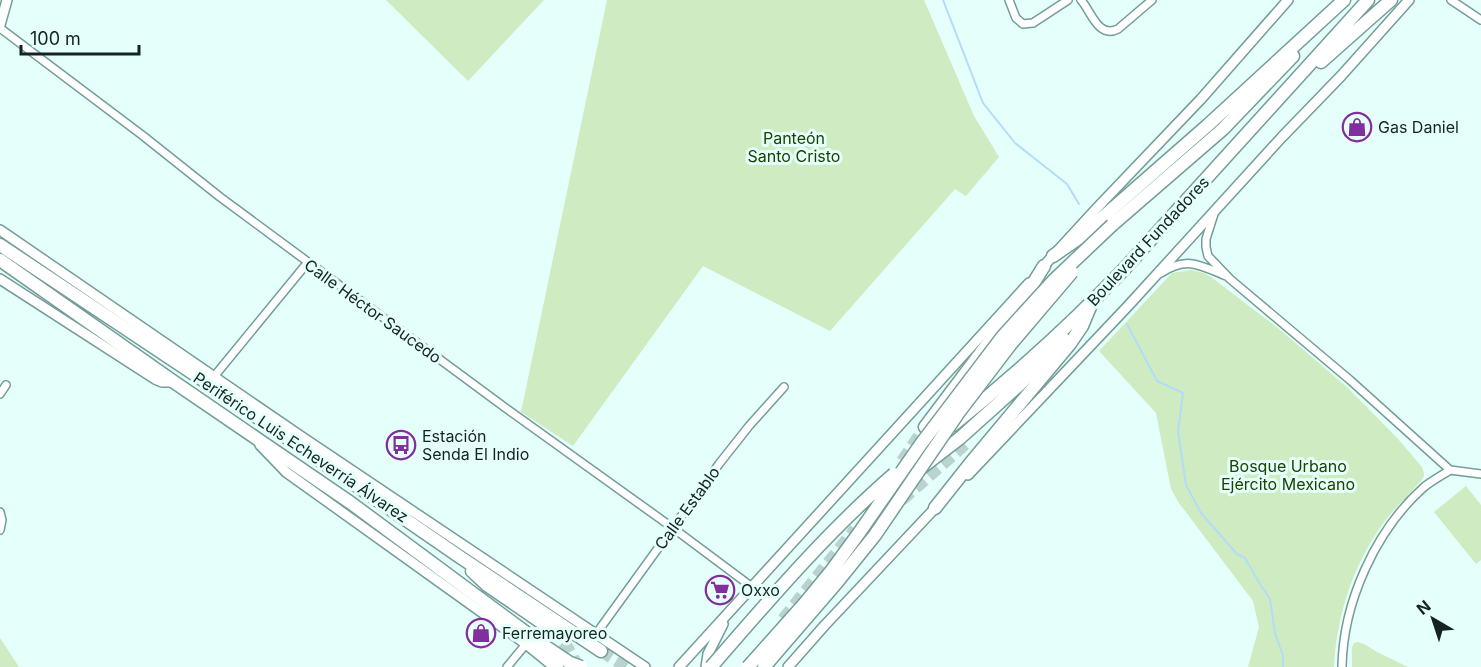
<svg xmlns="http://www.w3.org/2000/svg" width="1481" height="667" font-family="Inter,sans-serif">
<rect width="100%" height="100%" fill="#e5fffb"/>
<path fill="#ceebc1" d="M386,0H544L468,81Z
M607,0H924L974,116L999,157L966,196L955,189L830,331L703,266L573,446L521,412Z
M1191,270L1204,273L1211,277L1278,328L1348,388L1398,439L1422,467C1423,470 1424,473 1424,476C1423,481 1393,510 1388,517C1354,561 1337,613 1334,667H1248L1259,627L1253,601L1179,503L1171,489L1156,413L1099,351L1172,273Z
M1466,486L1481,505V560L1476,564L1434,512Z
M0,638L19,667H0Z
M1358,642L1364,644L1377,652L1408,667H1352V647L1354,643Z"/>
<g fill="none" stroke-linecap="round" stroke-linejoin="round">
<path stroke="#b3dcf9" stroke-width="2" d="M943,0L983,103L1015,143L1067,184L1079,204
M1127,324L1157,381L1183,393L1178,432L1186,485L1201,513L1237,554L1245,558L1260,584L1270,599L1275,633L1283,656V667"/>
<path stroke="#bbd3d0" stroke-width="12" stroke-dasharray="12 6" stroke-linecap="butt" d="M902,461L925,427
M902,500L969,441
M847,559L881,520
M783,619L855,529
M551,629L568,648L578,667
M601,651L626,667"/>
<g stroke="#749d99" stroke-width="10">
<path id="street" d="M1009,0L1016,18L1023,24L1033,23L1068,0
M1081,0C1091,11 1098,39 1118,29L1152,0
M1451,0L1481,20
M0,28L142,135L220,197L308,262L507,409L673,528L752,587
M1214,214L1206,239V247L1208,256L1230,279L1350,380L1450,470
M1161,273C1187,256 1200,265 1226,276
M212,379L308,262
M0,394L6,385
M1450,470L1481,474
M0,512L2,520L0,530
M596,634L719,464L749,426L784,387
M507,667L526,644
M1342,667C1343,603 1375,531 1423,488C1431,481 1441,476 1450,470"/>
</g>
<g stroke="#749d99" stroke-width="12">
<path id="secondary" d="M0,25L7,0
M0,230L302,437L645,667
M1040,270L1096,209L1201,99L1288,0
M0,279L155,379L162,382H174
M260,445L286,472L526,644L553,666
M968,475L1128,306L1282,137L1341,76L1409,0
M679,667L1029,283
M706,667L708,654L723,624
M788,667L825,625L939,504"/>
</g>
<g stroke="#749d99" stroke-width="15">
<path id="highway" d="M1321,62L1391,0
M1112,225L1223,129L1293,56
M0,245L209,384L460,557L601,651
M1053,256L1079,238L1208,125L1344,0
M0,260L174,382L351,503L540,643L576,667
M953,425C1014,376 1072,324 1126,267L1368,0
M925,427L992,338L1021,303L1044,266
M899,485L960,438L1019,385L1064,339
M935,508L973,460L1069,345L1082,326L1090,307
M472,571L487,585L551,629
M544,648L557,667"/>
</g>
<use href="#street" stroke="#fff" stroke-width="7"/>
<use href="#secondary" stroke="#fff" stroke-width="9"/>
<use href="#highway" stroke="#fff" stroke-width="12"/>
<g stroke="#749d99" stroke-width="15" stroke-linecap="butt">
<path id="highway-bridge" d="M570,663L581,667
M711,667C769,600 827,532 894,474
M748,667L805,603L832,570L859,533L921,444L1003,336L1054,280L1112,225
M764,667L838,581L875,535L959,412L1010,345L1072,272"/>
</g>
<use href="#highway-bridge" stroke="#fff" stroke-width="12"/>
</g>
<defs>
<g id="shop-ring" transform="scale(1.5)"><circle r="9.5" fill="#e5fffb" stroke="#822e9d" stroke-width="1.5"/><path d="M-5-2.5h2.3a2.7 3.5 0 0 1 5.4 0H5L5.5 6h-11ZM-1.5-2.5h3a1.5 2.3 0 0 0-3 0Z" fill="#822e9d"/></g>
<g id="bus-ring" transform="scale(1.5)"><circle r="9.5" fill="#e5fffb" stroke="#822e9d" stroke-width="1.5"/><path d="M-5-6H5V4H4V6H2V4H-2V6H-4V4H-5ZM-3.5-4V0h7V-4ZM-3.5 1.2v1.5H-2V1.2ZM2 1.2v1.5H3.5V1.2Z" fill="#822e9d"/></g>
<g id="supermarket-ring" transform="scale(1.5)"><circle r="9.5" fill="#e5fffb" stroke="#822e9d" stroke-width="1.5"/><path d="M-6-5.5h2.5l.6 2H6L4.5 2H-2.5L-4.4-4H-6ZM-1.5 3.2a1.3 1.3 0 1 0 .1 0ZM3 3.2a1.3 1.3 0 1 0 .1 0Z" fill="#822e9d"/></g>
</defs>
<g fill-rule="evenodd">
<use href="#shop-ring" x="1357" y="127"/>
<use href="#bus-ring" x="401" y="445"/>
<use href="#supermarket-ring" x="720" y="590"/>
<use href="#shop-ring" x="481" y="633"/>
</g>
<g text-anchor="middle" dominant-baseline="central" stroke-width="6" stroke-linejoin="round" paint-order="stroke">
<g font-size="16" fill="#142423" stroke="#e5fffb" text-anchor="start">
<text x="1378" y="127">Gas Daniel</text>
<text x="422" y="436">Estación<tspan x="422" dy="18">Senda El Indio</tspan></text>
<text x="741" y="590">Oxxo</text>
<text x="502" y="633">Ferremayoreo</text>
</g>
<g font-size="16" fill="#1b4200" stroke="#e5fffb">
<text x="794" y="138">Panteón<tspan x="794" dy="18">Santo Cristo</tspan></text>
<text x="1288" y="466">Bosque Urbano<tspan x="1288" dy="18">Ejército Mexicano</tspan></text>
</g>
<g font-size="16" fill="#142423" stroke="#e5fffb">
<text transform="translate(1148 241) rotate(-47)">Boulevard Fundadores</text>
<text transform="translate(373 311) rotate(36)">Calle Héctor Saucedo</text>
<text transform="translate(301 447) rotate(34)">Periférico Luis Echeverría Álvarez</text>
<text transform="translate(687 508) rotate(-54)">Calle Establo</text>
</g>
</g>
<g transform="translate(1433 619) rotate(321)" stroke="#e5fffb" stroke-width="4.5" paint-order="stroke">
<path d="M0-4.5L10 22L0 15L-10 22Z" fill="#142423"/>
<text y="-9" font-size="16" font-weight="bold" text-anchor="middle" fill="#142423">N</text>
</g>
<path d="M21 45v9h118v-9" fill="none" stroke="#142423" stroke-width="3"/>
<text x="30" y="45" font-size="18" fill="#142423" stroke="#e5fffb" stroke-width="4.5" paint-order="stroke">100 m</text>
</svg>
